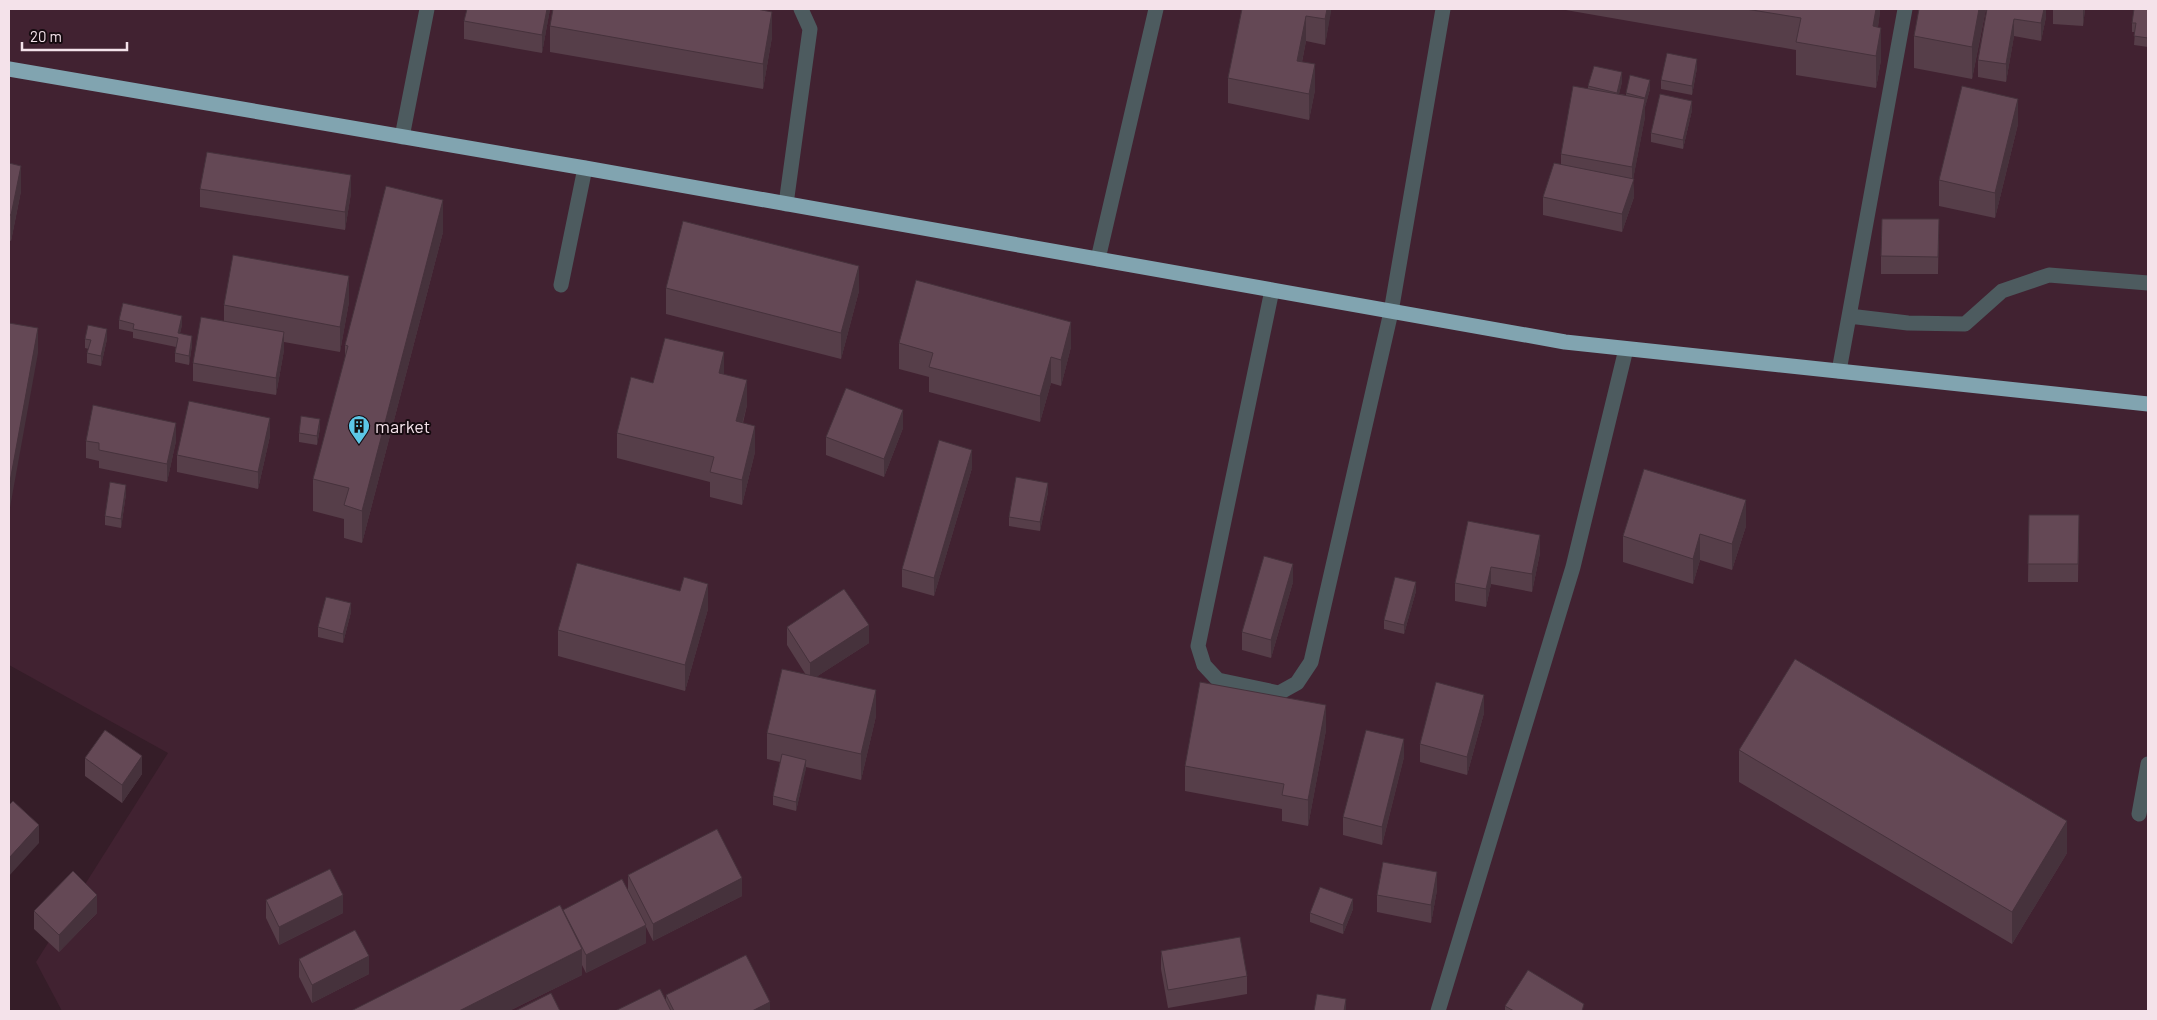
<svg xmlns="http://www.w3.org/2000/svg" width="2157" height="1020" font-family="Barlow,sans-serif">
<rect width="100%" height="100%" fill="#351d28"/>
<path fill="#412231" d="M9,9H2148V1011H62L36,962L168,753L9,665Z"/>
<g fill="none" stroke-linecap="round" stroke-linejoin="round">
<path stroke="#4d5b5f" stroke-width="15" d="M786,204L810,29L801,9
M1098,259L1156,9
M561,285L585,168
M1272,290L1198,646L1204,665L1218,680L1279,693L1297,683L1311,662L1391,312L1443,9
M1849,316L1908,323L1965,324L2002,291L2049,275L2148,283
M1839,371L1905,9
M2139,814L2148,764
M1438,1011L1573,567L1626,349"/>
<path stroke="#4d5b5f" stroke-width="15" d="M402,137L427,9"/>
<path stroke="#81a4b0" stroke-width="15" d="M9,69L585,168L1565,342L2148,404"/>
</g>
<path fill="#563e49" d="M550,9L542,53L464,39V21Z
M1242,9H1331L1325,45L1306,41L1302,62L1315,90L1309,120L1228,103V78Z
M1560,9H1880L1878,27L1881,60L1876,88L1796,75V50Z
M1986,9L1972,79L1914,68V36Z
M1987,9H2046V17L2041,41L2014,36L2006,82L1978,77V60Z
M2053,9H2085L2083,26L2053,24Z
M2148,9V47L2134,45L2135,32H2132V23Z
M550,26L772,37L763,89L550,52Z
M1697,68L1692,95L1661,89V80Z
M1622,82L1619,94L1626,95V93L1650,89L1645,107V117L1633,179L1634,197L1622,232L1543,215V197L1561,165V154L1588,89V86Z
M1692,110L1683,149L1651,142V133Z
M2018,124L1995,218L1939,206V180Z
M9,163L21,191L11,241L9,240Z
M200,189L351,193L345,230L200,207Z
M1939,219L1938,274H1881V256Z
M443,232L362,543L344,538V519L313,511V479L345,360V345Z
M666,288L859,291L841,359L666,314Z
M349,302L340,352L284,342V350L276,395L193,381V363L224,321V305Z
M119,320L182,325L180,333L192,345L189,365L175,362V353L176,347L133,338V332L119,329Z
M85,339H107L101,366L87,363V353L89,349L85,348Z
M899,343L1071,347L1061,386L1051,383L1040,422L929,392V377L899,369Z
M724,374L747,405L743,423L755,452L742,505L710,497V482L617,458V433L653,383Z
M320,428L317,445L299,442V433Z
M903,428L884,477L826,455V437Z
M270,436L258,489L177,472V455Z
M86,441H176L167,482L99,468V461L86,458Z
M972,468L934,596L902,587V569Z
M1048,492L1040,531L1009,526V517Z
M126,494L121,528L105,525V516Z
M2029,515H2079L2078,582H2028Z
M1468,521L1540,553L1532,592L1491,584L1486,607L1455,601V583Z
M1746,526L1732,570L1700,560L1693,584L1623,562V536Z
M1293,582L1271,658L1242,650V632Z
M1416,591L1404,634L1384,629V620Z
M708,609L685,691L558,656V630Z
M351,612L343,643L318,637V627Z
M787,627L869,643L816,677L876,716L861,780L806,767L796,811L773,805V796L780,762L767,759V733L806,675L787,645Z
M1484,713L1467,775L1420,762V744Z
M1326,730L1308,826L1282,821V809L1185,791V766Z
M1739,750L2067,853L2012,944L1739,782Z
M1404,757L1382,845L1343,835V817Z
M85,758L142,774L122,803L85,776Z
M628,875L742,896L653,941L646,927V943L586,973L582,965V975L509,1011H351L563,911L628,891Z
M1437,890L1431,923L1377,912V895Z
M266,900L343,913L279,945L266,918Z
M1353,909L1343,934L1310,922V913Z
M34,911L97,913L59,952L34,929Z
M1161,951L1247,976V994L1168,1008L1161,969Z
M299,959L369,974L312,1003L299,977Z
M666,995L770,1011H615L666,1002Z
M1505,1006L1584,1011H1505Z"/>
<path fill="#46323c" d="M547,9H550L542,53V35Z
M1327,9H1331V12L1325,45V19Z
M1876,9H1880V14L1873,56V26Z
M1979,9H1986L1972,79V47Z
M2044,9H2046V17L2041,41V23Z
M2083,9H2085L2083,26Z
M772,12V37L763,89V64Z
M1306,16V41L1297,86V61Z
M2014,19V36L2006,82V64Z
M1881,28V60L1876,88V56Z
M1697,59V68L1692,95V86Z
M1315,64V90L1309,120V94Z
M1622,72V82L1617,102V93Z
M1650,80V89L1645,107V98Z
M1645,99V117L1633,180L1634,197L1622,232V214L1632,182V167Z
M2018,99V124L1995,218V193Z
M1692,101V110L1683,149V140Z
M21,166V191L11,241V215Z
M351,175V193L345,230V212Z
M443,200V232L362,543V511Z
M859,266V291L841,359V333Z
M349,276V302L340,352V327Z
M182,316V325L178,342V333Z
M1071,322V347L1061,386V360Z
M38,328V353L9,513V487Z
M107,329V339L101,366V356Z
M284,332V350L276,395V378Z
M192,336V345L189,365V356Z
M724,352V378L719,373Z
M1051,357V383L1040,422V396Z
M747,380V405L736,447V421Z
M903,410V428L884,477V459Z
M270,418V436L258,489V472Z
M320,419V428L317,445V436Z
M176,423V441L167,482V464Z
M755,426V452L742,505V480Z
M972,450V468L934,596V578Z
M1048,483V492L1040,531V522Z
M126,485V494L121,528V519Z
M1746,500V526L1732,570V544Z
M1700,534V560L1693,584V559Z
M1540,535V553L1532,592V574Z
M1293,564V582L1271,658V640Z
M1491,567V584L1486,607V589Z
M1416,582V591L1404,634V625Z
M708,584V609L685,691V665Z
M351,603V612L343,643V634Z
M869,625V643L810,681V663Z
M876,690V716L861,780V754Z
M1484,695V713L1467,775V757Z
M1326,705V730L1308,826V800Z
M1404,739V757L1382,845V827Z
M142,756V774L122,803V785Z
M806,760V769L796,811V802Z
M2067,821V853L2012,944V912Z
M39,825V843L9,876V858Z
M1437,872V890L1431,923V905Z
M742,878V896L653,941V924Z
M97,895V913L59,952V935Z
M343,895V913L279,945V927Z
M1353,899V909L1343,934V925Z
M646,925V943L586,973V955Z
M582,949V975L509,1011H459Z
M369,956V974L312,1003V985Z
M1346,999V1011H1344Z
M770,1002V1011H752Z"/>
<path fill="#644855" stroke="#46323c" d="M467,9H547L542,35L464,21Z
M553,9H757L772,12L763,64L550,26Z
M1242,9H1327L1325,19L1306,16L1297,61L1315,64L1309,94L1228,78Z
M1746,9H1876L1873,26L1881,28L1876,56L1796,42L1801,18Z
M1919,9H1979L1972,47L1914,36Z
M1987,9H2044L2041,23L2014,19L2006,64L1978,60Z
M2134,9H2148V38L2134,36L2136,23H2132Z
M1667,53L1697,59L1692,86L1661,80Z
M1594,66L1622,72L1617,93L1588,86Z
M1630,75L1650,80L1645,98L1626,93Z
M1573,86L1645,99L1632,167L1561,154Z
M1962,86L2018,99L1995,193L1939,180Z
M1660,94L1692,101L1683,140L1651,133Z
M207,152L351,175L345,212L200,189Z
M9,163L21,166L11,215H9Z
M1554,163L1634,179L1622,214L1543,197Z
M386,186L443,200L362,511L344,505L349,488L313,479L348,346L345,345Z
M1882,219H1939L1938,257L1881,256Z
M683,221L859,266L841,333L666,288Z
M233,255L349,276L340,327L224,305Z
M916,280L1071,322L1061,360L1051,357L1040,396L929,367L933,353L899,343Z
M123,303L182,316L178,333L192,336L189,356L175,353L178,338L133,329L134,324L119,320Z
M201,317L284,332L276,378L193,363Z
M9,323L38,328L9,487Z
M88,325L107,329L101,356L87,353L91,340L85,339Z
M665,338L724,352L719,373L747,380L736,421L755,426L742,480L710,472L714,457L617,433L631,377L653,383Z
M846,388L903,410L884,459L826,437Z
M189,401L270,418L258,472L177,455Z
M93,405L176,423L167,464L99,450V443L86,441Z
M301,416L320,419L317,436L299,433Z
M939,440L972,450L934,578L902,569Z
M1644,469L1746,500L1732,544L1700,534L1693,559L1623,536Z
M1016,477L1048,483L1040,522L1009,517Z
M110,482L126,485L121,519L105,516Z
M2029,515H2079L2078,564H2028Z
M1468,521L1540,535L1532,574L1491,567L1486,589L1455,583Z
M1264,556L1293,564L1271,640L1242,632Z
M577,563L680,591L684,577L708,584L685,665L558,630Z
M1395,577L1416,582L1404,625L1384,620Z
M844,589L869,625L810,663L787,627Z
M326,597L351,603L343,634L318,627Z
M1795,659L2067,821L2012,912L1739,750Z
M782,669L876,690L861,754L767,733Z
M1200,682L1326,705L1308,800L1282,795L1284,784L1185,766Z
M1436,682L1484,695L1467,757L1420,744Z
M105,730L142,756L122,785L85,758Z
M1366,730L1404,739L1382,827L1343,817Z
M782,754L806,760L796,802L773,796Z
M13,801L39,825L9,858V805Z
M717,829L742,878L653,924L628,875Z
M1383,862L1437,872L1431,905L1377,895Z
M330,869L343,895L279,927L266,900Z
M73,871L97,895L59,935L34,911Z
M622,879L646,925L586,955L563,910Z
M1320,887L1353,899L1343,925L1310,913Z
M560,905L582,949L459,1011H351Z
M355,930L369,956L312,985L299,959Z
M1240,937L1247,976L1168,990L1161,951Z
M746,955L770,1002L752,1011H674L666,995Z
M1528,970L1584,1004L1582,1011H1514L1505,1006Z
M660,989L671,1011H615Z
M551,993L560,1011H515Z
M1317,994L1346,999L1344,1011H1314Z"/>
<defs>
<g id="building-pin" transform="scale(1.125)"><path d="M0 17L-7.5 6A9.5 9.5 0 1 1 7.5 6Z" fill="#5cc7e7" stroke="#160b10"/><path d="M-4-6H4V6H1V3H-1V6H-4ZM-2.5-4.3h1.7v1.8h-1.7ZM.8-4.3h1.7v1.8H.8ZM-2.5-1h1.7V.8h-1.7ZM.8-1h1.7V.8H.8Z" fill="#111"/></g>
</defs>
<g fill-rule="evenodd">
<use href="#building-pin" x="359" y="426"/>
</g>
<g text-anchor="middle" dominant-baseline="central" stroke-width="4" stroke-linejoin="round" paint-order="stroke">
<g font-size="18" fill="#f4e2ea" stroke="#160b10" text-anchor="start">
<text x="375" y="426">market</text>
</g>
</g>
<rect width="2157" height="1020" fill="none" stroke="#f4e2ea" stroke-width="20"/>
<path d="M22 42v8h105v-8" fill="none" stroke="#f4e2ea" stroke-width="2.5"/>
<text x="30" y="42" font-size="15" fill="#f4e2ea" stroke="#160b10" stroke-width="4" paint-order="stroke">20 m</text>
</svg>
